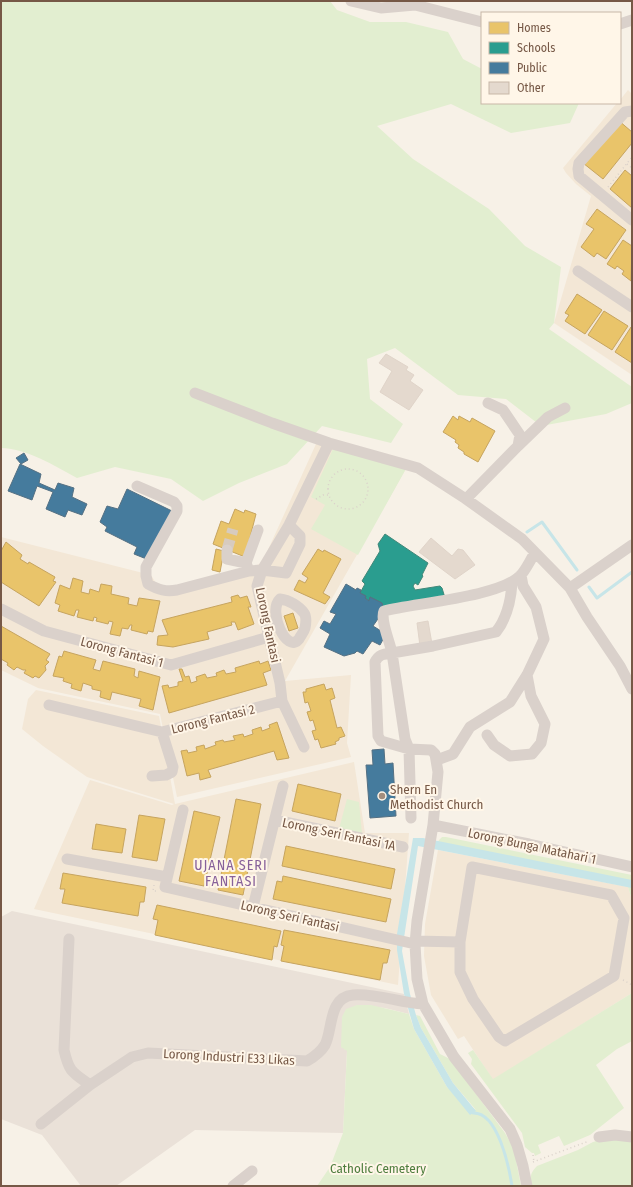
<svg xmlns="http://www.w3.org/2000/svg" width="633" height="1187" font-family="'Fira Sans Condensed',sans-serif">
<rect width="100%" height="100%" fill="#f7f1e7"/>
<path fill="#f3e7d6" d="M628,90L632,94V375L554,323L591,196L576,184L566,173L563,168L617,103H620V100Z
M316,444L407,467L285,681L351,675L347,743L351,757L177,797L160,714L38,688L1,670V537L151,575L157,585L174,590L245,570L262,563Z
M36,690L159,716L175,804L354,762L365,833H409L398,985L34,909L90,780L172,805L174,804L87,777L43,746L22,729L28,699Z
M438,850L628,887L632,900V993L493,1080L464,1036L458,1039L431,995L424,956L425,924Z"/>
<path fill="#eae1d8" d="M12,911L404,994L409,1014L385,1008L357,1005L347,1051L343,1133L195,1130L116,1186H81L42,1135L1,1119V917Z"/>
<path fill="#e2eed0" d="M1,1H330L337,10L370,22H406L448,32L463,59L482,69V103H579L570,123L511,133L451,104L377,126L413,159L489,209L525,246L561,267L554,323L549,329L632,387V403L606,414L541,426L506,399L458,395L395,348L367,359L370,399L403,424L391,443L322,426L287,464L239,483L203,501L171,479L115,467L77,478C53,465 28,449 1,448Z
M333,449L407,467L358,555L311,529L325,505L311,497Z
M347,799L359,802L362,834L339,829Z
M442,837H446L632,875V900L628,887L438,842L439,840Z
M632,993V1041L617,1049L596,1065L624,1108L590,1135L564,1146L559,1136L538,1145L541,1153L535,1156L534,1153H532L525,1147L522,1133L471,1064L472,1059L468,1053L473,1050L493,1079Z
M357,1005H371L409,1014L414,1029L447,1087L476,1110L453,1083L421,1028L416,1015L420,1016L440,1054L450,1059L505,1133L514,1149L521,1186H317L330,1167L343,1133L347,1051L341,1047L342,1017L346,1009Z
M603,1139L632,1140V1186H532C530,1177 530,1173 537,1166L578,1150L593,1142Z"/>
<path fill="#c7e5e8" d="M413,838H423L632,880V888L418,846L402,951L410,994L416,1015L421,1028L453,1083L476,1111L470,1115L447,1087L414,1029L404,994L397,950V934Z"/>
<path fill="#e9c46a" stroke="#c6a45f" d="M618,120L632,132V143L603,179L583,163Z
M625,170L632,176V208L610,189Z
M597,209L626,230L606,259L597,253L594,257L581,247L594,229L586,224Z
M623,240L632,246L631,281L622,274L624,271L617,266L615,269L607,264Z
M577,294L602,310L585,334L565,321L569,315L565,313Z
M604,311L628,326L612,350L588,335Z
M631,327L632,328V363L615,352Z
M453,416L458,420L459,416L470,422L472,418L495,431L478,462L464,454V452L458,448L459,445L455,442L456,440L443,432Z
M235,509L244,513L245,510L256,514L245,557L213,544L221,521L229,524Z
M6,542L22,555L20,559L28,564L29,562L55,577L53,581L56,582L39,606L1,582V551Z
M216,549L224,551L220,572L212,570Z
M318,549L323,552L324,550L341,559L323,593L330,597L325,604L294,590L299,580L305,583L308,578L302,574Z
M73,578L83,581L81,592L89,594L90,589L99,592L101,584L112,586L111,594L129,598L128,604L137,606L139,598L160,601L153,632L148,631L147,634L131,630L132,625H130L128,629L122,628L120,636L110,634L113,622L109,621L108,624L96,621L97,618L94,617L93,621L77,617L79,610H76L74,616L58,611L60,605L55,603L60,585L70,589Z
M238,595L240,598L247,596L251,607H248L254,624L238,630L235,622H231L232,625L207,632L209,639L173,647L157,645L158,636L168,635L162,620L232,602L231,597Z
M293,613L298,628L289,631L284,616Z
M1,626L50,654L46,660L49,662L45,666L46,670L39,678L35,676L33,678L24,673L26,670H23L17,667L14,670L7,665L8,663L1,659Z
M64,651L96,660L93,669L100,671L103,661L135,669L134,676L138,678L139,671L160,677L153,710L139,706L141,699L112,692L110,700L100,697L101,691L92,689V686L83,683L81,691L71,688L72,684L63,681L64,678L53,676L59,656L62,657Z
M259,661L260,664L268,661L271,670L263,673L267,685L169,713L162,686L168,685L169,688L178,686V682L183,681L179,669H182L185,677L189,676L191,683L197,681L196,677L205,674L207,678L217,676L216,673L224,670L226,674L236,672L235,668Z
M324,684L326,690L332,688L335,698L330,700L337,728L341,727L345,736L339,738V740L335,742L336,744L321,748L318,739L315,740L312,731L316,730L313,720L310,721L307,712L311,711L308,702L305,703L303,692H306V689Z
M277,722L289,758L277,760L274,751L208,770L211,777L200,780L199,773L187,776L181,751L187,750L188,753L197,751L196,747L204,745L205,749L216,745L215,742L223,740L224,742L235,740L233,736L243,734L244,737L253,734L252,730L261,727L262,731L270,728L269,725Z
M298,784L341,794L335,821L292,811Z
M236,799L261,804L243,895L218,890Z
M194,811L220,817L204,886L179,881Z
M139,815L165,819L157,861L132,857Z
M96,824L126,829L122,853L92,849Z
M286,846L395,869L391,889L282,866Z
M63,873L146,887L144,902H140L138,916L62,903L65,889H60Z
M283,876L391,899L386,922L273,899L277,881L282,882Z
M157,905L281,931L277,947L274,946L272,960L155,935L158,920L153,919Z
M284,930L390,950L387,963H383L380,980L281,961L284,946L281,945Z"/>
<path fill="#2a9d8f" stroke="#418879" d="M385,534L428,563L422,575L423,576L418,585L415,583L413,586L415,590L440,586L442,588L445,598L383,608L382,603L370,597L369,601L365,598L366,596L360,593L365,584L362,581L380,551L378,544Z"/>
<path fill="#457b9d" stroke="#547083" d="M24,453L28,460L21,464L16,458Z
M20,464L41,474L39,483L55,490L58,483L74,488L72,497L87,504L82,515L68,510L65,517L46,509L53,492L37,486L32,500L8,491Z
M127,489L172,511L149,560L134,554L137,547L105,531L107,527L100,522L107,506L118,509Z
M346,584L356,590L357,588L361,590L360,593L366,596L365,598L369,601L370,597L382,603L383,608L380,616L373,626L386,634L380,645L372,641L363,654L357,651L355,653L344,656L324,647L330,634L320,628L324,621L330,624L336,614L330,612Z
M384,749L385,764L393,763L396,816L370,818L366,765H373L372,750Z"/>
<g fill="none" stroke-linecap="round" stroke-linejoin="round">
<path stroke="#c7e5e8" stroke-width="3" d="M527,532L542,522L577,570
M589,587L597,598L632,572
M473,1113C498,1112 509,1167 512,1186"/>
</g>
<path fill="#e4d9ce" stroke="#e0d4c9" d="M386,354L408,367L406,370L414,375L410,381L423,390L409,410L380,392L392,371L379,363Z
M431,538L452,556L458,549L463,550L475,565L455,579L419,552Z
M428,621L432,644L420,646L417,623Z"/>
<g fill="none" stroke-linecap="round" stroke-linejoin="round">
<path stroke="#d7cbbf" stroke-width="11" stroke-dasharray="11 5.5" stroke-linecap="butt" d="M227,550L233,529"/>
<path stroke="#dad1ca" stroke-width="1.5" stroke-dasharray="1 3" stroke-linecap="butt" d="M627,164L632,168
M608,187L632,157
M328 489a20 20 0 1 1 40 0a20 20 0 1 1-40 0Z
M316,499L323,495H329
M154,885L153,891H156
M623,980L632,985
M533,1155L534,1162
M533,1162L589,1141"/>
<path stroke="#dad1cb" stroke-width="11" d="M351,1L381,8L415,5L482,22
M620,24L632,20
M632,111L625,112L579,163L578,169L579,176L632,220
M578,271L632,307
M195,393L272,423L329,443L418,468L466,499L522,539L570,588L587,617L620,666L632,689
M518,446L548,417L565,408
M137,486L174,502L177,506V511L146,567V576L148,584C159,590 166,592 177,590L249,571L262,570L286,573L300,544V536L289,525
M466,499L518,446L520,435L503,410L488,403
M227,550V559L246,563
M249,571L246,563L258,530
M512,583C511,599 507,618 496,632L433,646L392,653C390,642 380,620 384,611C416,603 498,597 520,576C526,570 530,560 535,553
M570,588L632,545
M280,599C289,600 299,606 304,613C307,617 306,623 305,628C304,632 301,635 299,639C287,655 267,611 280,599Z
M1,609L44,631L171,665L269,637
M392,653L405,739L409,749L381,741L378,736L375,662C379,654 384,654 392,653Z
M49,705L162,732L282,701
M487,735L494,745L510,756L532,754L541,743L545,724L531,696L527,675
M304,747L282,701L280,683L257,586L262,570L289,525L329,443
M437,760L453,754L470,727L510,702L527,675L544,639L536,607L523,586L521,575
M152,776L166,775L172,772L173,767L162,732
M183,810L165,887L415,944
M411,818L409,749L431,750L435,754L438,772L433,825L417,921L415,944L417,979L423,1004L454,1057L510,1129L517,1145L523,1166L527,1186
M275,820L403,847
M433,825L529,844L632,867
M67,859L167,877
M472,867L611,895L624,918L614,976L505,1041L499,1037L473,999L460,972V942Z
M253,907L283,786
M69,939L64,1050C69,1072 72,1072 90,1085
M415,941L460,942
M41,1124L90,1085L132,1057L148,1053L307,1061C314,1057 320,1053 325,1045C333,1030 328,997 353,995C376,993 400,1003 423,1004
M599,1137L615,1135L632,1137
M233,1186L252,1171"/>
</g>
<circle fill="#a38e7e" stroke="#fff6e8" stroke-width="1.5" cx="382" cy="796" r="4"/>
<g text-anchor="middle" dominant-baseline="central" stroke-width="4" stroke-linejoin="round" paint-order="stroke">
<g font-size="13" fill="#765846" stroke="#fff6e8">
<text transform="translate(268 625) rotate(78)">Lorong Fantasi</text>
<text transform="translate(122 652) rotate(15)">Lorong Fantasi 1</text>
<text transform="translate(213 719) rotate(-14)">Lorong Fantasi 2</text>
<text transform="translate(339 834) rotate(12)">Lorong Seri Fantasi 1A</text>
<text transform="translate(532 846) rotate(12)">Lorong Bunga Matahari 1</text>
<text transform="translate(290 916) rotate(13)">Lorong Seri Fantasi</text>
<text transform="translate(229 1057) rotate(3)">Lorong Industri E33 Likas</text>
</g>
<g font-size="13" fill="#765846" stroke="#fff6e8" text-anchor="start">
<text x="390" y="789">Shern En<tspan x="390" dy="15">Methodist Church</tspan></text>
</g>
<g font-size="13" fill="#4e7d3d" stroke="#fff6e8">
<text x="378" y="1168">Catholic Cemetery</text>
</g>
<g font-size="14" letter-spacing="1" fill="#88619a" stroke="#fff6e8">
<text x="231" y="865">UJANA SERI<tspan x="231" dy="16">FANTASI</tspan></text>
</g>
</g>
<rect width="633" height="1187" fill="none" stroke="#765846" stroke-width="4"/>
<rect x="481" y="12" width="140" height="92" fill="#fff6e8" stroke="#c8b7a7"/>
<rect x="489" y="22" width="20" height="12" fill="#e9c46a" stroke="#c8b7a7"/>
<text x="517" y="32" font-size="12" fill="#765846">Homes</text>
<rect x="489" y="42" width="20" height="12" fill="#2a9d8f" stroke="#c8b7a7"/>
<text x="517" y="52" font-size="12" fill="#765846">Schools</text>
<rect x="489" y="62" width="20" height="12" fill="#457b9d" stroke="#c8b7a7"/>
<text x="517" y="72" font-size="12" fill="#765846">Public</text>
<rect x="489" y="82" width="20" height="12" fill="#e4d9ce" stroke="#c8b7a7"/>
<text x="517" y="92" font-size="12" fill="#765846">Other</text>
</svg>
